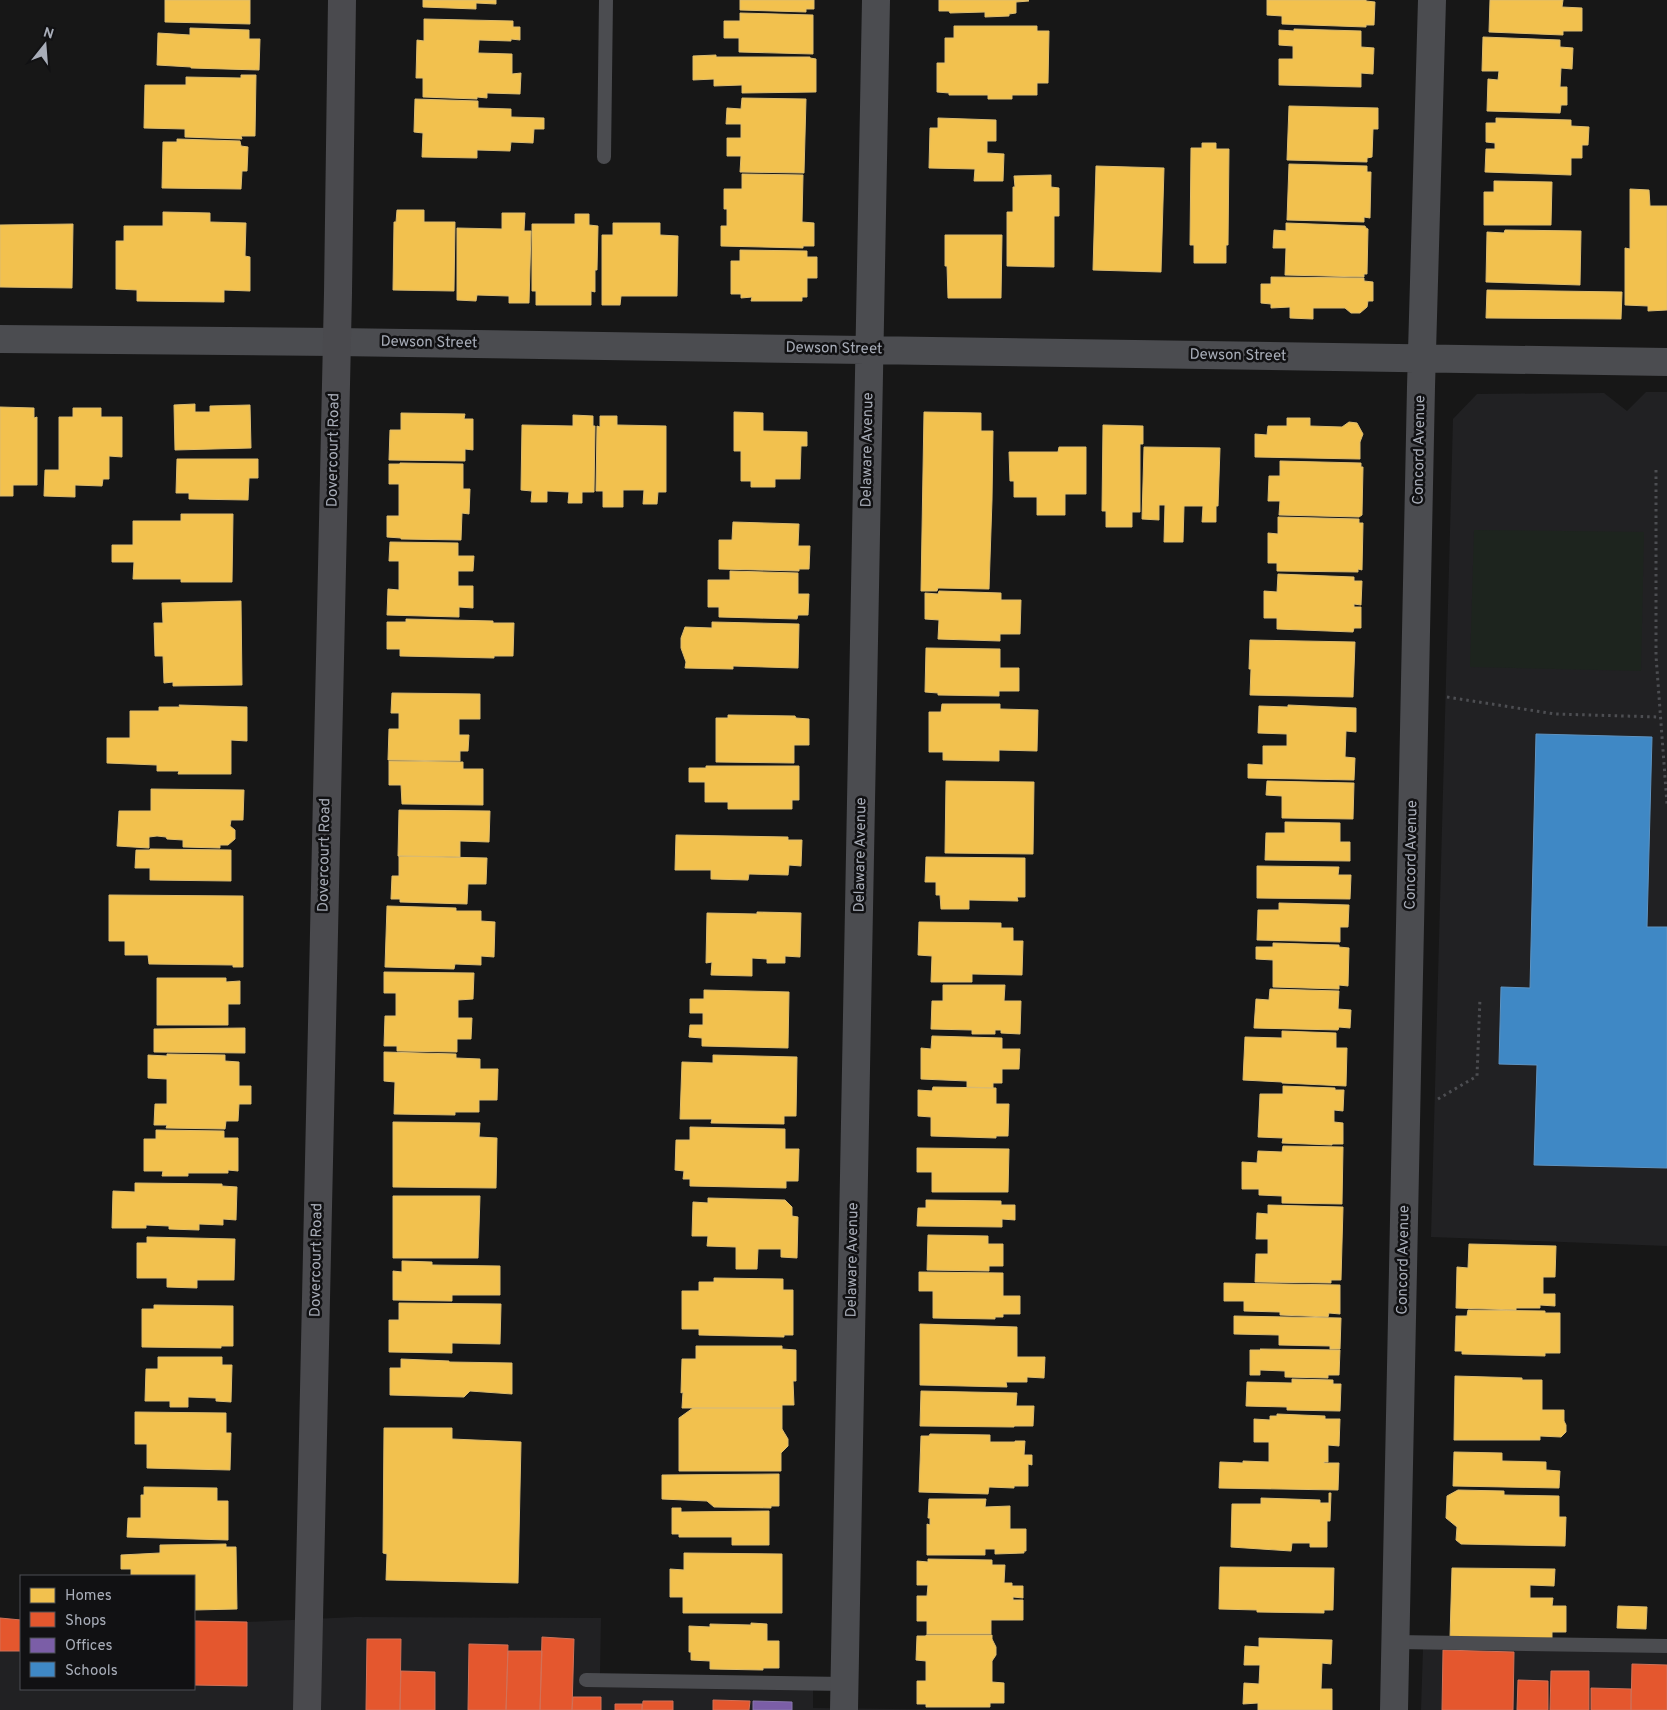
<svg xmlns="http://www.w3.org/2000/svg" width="1667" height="1710" font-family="Overpass,sans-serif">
<rect width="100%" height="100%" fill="#171717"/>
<path fill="#212123" d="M1646,392H1667V1246L1431,1237L1453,419L1477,394L1604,393L1627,411Z
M355,1617L601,1618L600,1674L813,1680V1708L975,1710H0V1618L21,1620V1689H194V1621L247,1622Z
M1423,1648L1667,1651V1710H1421Z"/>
<path fill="#1d241e" d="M1474,530L1644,532L1641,671L1470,667Z"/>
<path fill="#f2c14e" stroke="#dcbb6e" d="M165,0H250V24L165,22Z
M423,0H496V4L476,3V9L423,7Z
M740,0H814V9H806V12L740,10Z
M939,0H1028L1029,1L1016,2V13L1009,14V16L985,17V12L950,13L949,11H939Z
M1267,0H1366V1L1375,2L1374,25H1366V27L1282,24V16L1267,15Z
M1490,0H1563L1562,7L1582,8V31H1563V35L1489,32Z
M740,13L813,15V54L739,52V38H724V21H740Z
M424,19L513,21V27H520V40L511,39V41L479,40L478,53L512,54V74L521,73L520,94L487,93V98L477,97V99L423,97V78H416L417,40L424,41Z
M954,26H1037V31H1049L1048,83H1037V95H1012V99H988V95H949V93L937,92V63H945V38H954Z
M190,28L249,30V39H260L259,70L191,68V67L157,65L158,33L190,35Z
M1294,29L1361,31V47L1374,48L1373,74L1361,73V87L1279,85V59H1293V46L1279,45V30L1294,31Z
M1483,37L1560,40V47L1573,48L1572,69L1561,68L1560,87H1567V105H1561L1560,113L1487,111L1488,79L1498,80L1499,71H1482Z
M716,55V57H810V58L816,59V92L742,93V85L714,86V79L693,80V56Z
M241,75H256L255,136H241L242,139L185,137V129L144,128L145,85H186V77L241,78Z
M742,98L806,99L804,173L740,172L741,156H727V138H741V124H726L727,108L741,109Z
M415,99L478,101V108L511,109V117L544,118V129H534L533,143L511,142L510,151L477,150V158L422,157L423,133L414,132Z
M1289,106L1378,108V129H1373L1372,157L1367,158V162L1287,160Z
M938,118L996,120V141H987V153L1004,154L1003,181H974L975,169L929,168L930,128H938Z
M1496,118L1571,120V126L1589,127L1588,145H1582V158H1571V175L1485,172L1486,149H1495V143L1486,142V123H1496Z
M177,139L240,141L241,146L248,147L247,171H242L241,189L162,188L163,142H177Z
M1202,143H1216V149H1229L1228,245H1226V263H1194V245H1190L1191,148H1202Z
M1289,164L1367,166V172H1371L1370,218L1364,217V222L1287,220Z
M1096,166L1164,168L1161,272L1093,270Z
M742,174L803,175L802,222L814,223V246H803V248L721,246V226H727V209H724V189H742Z
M1051,175V187L1059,188V216H1054V267L1007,266V212H1013V187H1015L1014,176Z
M1494,181L1552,182L1551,225H1484V192H1494Z
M1630,189L1649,190L1650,206H1667V310L1648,311V306L1625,305V248L1630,249Z
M397,210H424V222H455L454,291L393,290L394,222H396Z
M163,212L210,213V222L246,223L245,256L250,257V291L224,290V302L137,301V290L116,289V241H124V226H163Z
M502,213H525L524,231H531L529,303H509V296L477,295L476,301L457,300V228L502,229Z
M575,214H589V225L598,226L597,270H595V292L591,291V305H536V291H532V224H575Z
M613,223H660V235L678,236L677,296H621L620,305H602V235H613Z
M1286,223L1365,226L1366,228L1368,229L1367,274H1364V277L1285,275L1286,248H1273L1274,230L1286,231Z
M73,224L72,288L0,287V225Z
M1505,230L1581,231L1580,285L1486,282L1487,232L1504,233Z
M945,235H1002L1001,298H948L947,266H945Z
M740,250L807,251V257H817V278H807V297H802V301H751L752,297L741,298V294H731V261H740Z
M1271,277L1364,278V281L1373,282V301H1368L1367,307L1360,313H1351L1345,308H1313V319L1290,318V307L1271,308V304L1261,303V284H1271Z
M1487,290L1622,292L1621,319L1486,318Z
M195,404V412H210V406L250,405L251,448L175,450L174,405Z
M0,407L34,408V418L37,417V485H13V496H0Z
M73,408H101V417H122V457L109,456V479H103L102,486L75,485V497L44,496L45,470H59V417H73Z
M734,412L763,413V431L807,432V446H801L800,479H775V487H751V481H741V451H734Z
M924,412L981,413V431H993L992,500L989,589L938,588L937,591H921Z
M401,413L465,414L464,419H473V450L465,449V461L389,460L390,430H401Z
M573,415L593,416V426H595L594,492H582V503H568L569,492L547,491V502H531L532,491L521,490L522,425L573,426Z
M600,416H617V425L666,426V492H658L657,504H643L644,490H623V507H603V491H596L597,426L600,427Z
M1287,418H1310V426L1342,427L1349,422L1357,423L1363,434L1360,442V459L1255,457V434L1267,435L1268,426H1287Z
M1103,425L1143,426V444H1140V512H1132V527H1106V511H1102Z
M1059,447H1086V494H1065V515H1037V497H1014V481H1010L1009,452H1058Z
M1144,447L1220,448L1218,506H1216V522H1202L1203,506H1184L1183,542H1164L1165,505H1159V520L1142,519Z
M177,459H258V478H249L248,500L189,499V493H176Z
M1280,461L1361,463V467H1363L1362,515L1359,517L1279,515L1280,501H1268L1269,476H1280Z
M400,463L463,464V489H470L469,514L462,513L461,540L401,539V538L387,537V516H399V484H389V464H400Z
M181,514H233L232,582H181V579H133L134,562H112V545H133V521H181Z
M1278,517L1359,519V523H1363L1362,570L1358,569V572L1277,571V563H1268V533L1278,534Z
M733,522L799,524L798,546H810L809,569H799V571L719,569V540H732Z
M390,542L458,543V556H474L473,571H458V586H473V608L459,607V617L387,615L388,589L399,590V561H389Z
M730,571L798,573V594H809L808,615H798L797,619L719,617V607H708V580H730Z
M1278,574L1354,577V581H1362L1361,605L1354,604V607H1361V628H1354L1353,632L1277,629V618H1264V591L1277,592Z
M939,591L1001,593V600H1021L1020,634H1000V641L938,639L939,620L925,619V593L938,594Z
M241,601L242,685L173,686V682L164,683L163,656H155L154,623H163L162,603Z
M406,619L493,621V623H514L513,656H494V658L400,656V649H387V622H406Z
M712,622L799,624L798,668L733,666V669L685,668L686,662L681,648V638L685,627L712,628Z
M1250,640L1355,642L1353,697L1250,695L1251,669H1249Z
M926,648L1000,649V668H1019V691H999V696L938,695V693L925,692Z
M392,693L480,694V719H459V735H469L468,751H460V761L388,760L389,729H399V713H391Z
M942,704H1000V709L1038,710L1037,751L999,750V761L943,760V752H929V712H941Z
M179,705L247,707V741L231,740V774H178L179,771H157V765L107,763V738H130V711H159V707H180Z
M1288,705L1356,708V732L1346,731L1345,757L1355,758L1354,780L1248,778V764L1263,765V746H1287V734L1258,733L1259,706L1288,707Z
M728,715L795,716L796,718L809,719V745H794V763L716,762V718H728Z
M389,761L463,762V769H483V805L402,804L401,785H389Z
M706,766H799V800H792V809H728V802H705V782H689V768H706Z
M946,781L1034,782L1033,854L945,853Z
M1267,781L1354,783L1353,819L1282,818V796L1266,795Z
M151,789L244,790L243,820H231L230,826L235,830V839L228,845H220V848L183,847V840L167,839L166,837L157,836L149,837V848L117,846L119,811H151Z
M399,810L490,811L489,842L460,841V857L398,856Z
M1285,822L1340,823V842H1350V861L1265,860L1266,833H1285Z
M676,835L788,837V840H802L801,866L789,865L788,875L749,874L748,880L711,879V870H675Z
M150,849L231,850V881L150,880V868H135L136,850H150Z
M399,856L487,858L486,884H468L467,904L400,902V899H391L392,876H399Z
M926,857L1025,858V897H1017L1018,901L969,900V909H941L940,895H936V882H925Z
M1257,866L1339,867L1338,875H1351L1350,899L1257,898Z
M109,895L243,896V967H233V965L149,964L148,955H125V941H109Z
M1279,903L1349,905L1348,927H1340V942L1257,940L1258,910H1279Z
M387,906L456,908V911H481V921L495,922L494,957L481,956V965L455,964L454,969L385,967Z
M757,912L801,913L800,957L785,956V963H767V959L752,958V976L711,975L712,962L706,963L707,913L757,914Z
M919,922L1001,923V928H1013V941H1023L1022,975L972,974V982H931L932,956L918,955Z
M1273,943L1339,945V947L1349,948L1348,986L1339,985V989L1273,987V960L1256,959V947H1273Z
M384,972L474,973L473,999L458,1000V1018H472L471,1039H457V1052L397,1051V1046H384L385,1016H396V993H384Z
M157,978H226V982L240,981V1004H228V1025H157Z
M943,985H1005L1004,1001H1021L1020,1034L1001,1033V1030H995V1034H972V1030L931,1029L932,1001H943Z
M1270,989L1339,991L1338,1009L1351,1010L1350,1028L1339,1027L1338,1030L1254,1028L1256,999L1269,1000Z
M704,990L789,992L788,1048L702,1046V1038L689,1037L690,1025H703V1013H690V999H704Z
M245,1028V1053L154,1052V1029Z
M1282,1031L1336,1033V1048H1347L1346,1086L1282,1083V1082L1243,1080L1245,1037L1282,1038Z
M932,1036L1002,1038V1049H1020L1019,1069H1002V1083H993V1088L967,1087V1081L921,1079V1048L931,1049Z
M384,1052L456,1054V1058L480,1059V1069H498L497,1100H479V1112H455V1115L394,1114L395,1082L384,1081Z
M167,1054L225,1055V1061L239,1062V1086H251V1104H239L238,1121H226L225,1129L166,1128L167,1125H154L155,1104H167V1079L148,1078V1055L167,1056Z
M713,1055L797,1057L796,1116H784V1124L711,1123L712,1119H680L682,1062L713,1063Z
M1283,1086L1335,1088V1090H1344L1343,1111L1334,1110V1122L1343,1123V1144H1332V1145L1282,1143L1283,1138L1258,1137L1260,1094H1283Z
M933,1087L996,1088V1104H1009L1008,1136H996V1138L931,1136V1117L918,1116V1090L932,1091Z
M393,1122L480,1123L479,1137L497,1138L496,1188L393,1187Z
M690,1127L785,1129V1149H799L798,1181H786V1188L690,1186V1179H683L684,1171L675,1170L676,1140H690Z
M156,1130L224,1131V1138H238V1171L228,1170V1173H188V1176H162L163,1171H144V1139H156Z
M1283,1146L1343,1147L1342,1204L1282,1203V1196L1259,1195V1189H1242V1162L1257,1163L1258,1151L1282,1152Z
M917,1148L1009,1149L1008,1192H932V1172H917Z
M135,1183L222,1184V1186L237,1187L236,1220L223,1219V1225L199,1224V1230L169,1229V1226L146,1225V1228H112L113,1191L135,1192Z
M393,1196H480L478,1258H393Z
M708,1198L785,1200L792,1207V1216L798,1217L797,1258L781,1257V1249H758L757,1269H736V1247L707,1246L708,1236H692L693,1202L708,1203Z
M926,1200L1001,1201V1205H1015V1220L1002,1219V1227L917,1226L918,1208H926Z
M1268,1205L1343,1207L1341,1280H1331V1283L1255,1282L1256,1254H1268V1239H1256L1257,1213L1268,1214Z
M928,1235L988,1236V1244H1003V1266H989V1271L927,1270Z
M147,1237L235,1239L234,1280H197V1288L167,1287V1278H137V1243H147Z
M1469,1244L1556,1246L1555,1277H1543V1294H1555V1306L1540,1305V1308H1516V1310L1456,1308L1457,1267L1468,1268Z
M402,1261L432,1262V1265L500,1266V1295H452V1301L393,1300V1271L402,1272Z
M919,1272L1003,1273V1296H1020V1314H1003V1317H995V1319L933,1318V1291H919Z
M714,1278L783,1279V1290H793V1335H784V1337L699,1335V1329H682V1291H699V1282H714Z
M1224,1283L1340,1285V1314L1329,1313L1328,1317L1280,1315V1312L1244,1311V1301H1224Z
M399,1303L501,1304L500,1344L452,1343V1353L389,1352V1320H399Z
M154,1305L233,1306V1346H221V1348L142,1347V1309H154Z
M1468,1310L1545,1311V1313H1560V1353H1545V1356L1462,1354V1351H1455L1456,1316H1467Z
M1234,1316L1341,1318L1340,1349H1330V1346L1279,1345V1335L1234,1334Z
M920,1324L1017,1327V1357H1045L1044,1378L1027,1377V1382H1006L1007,1387L920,1385Z
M696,1346H782V1349L796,1350V1381H793L794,1405H782V1408H682L683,1392L681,1393L682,1359H696Z
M1260,1349L1340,1350L1339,1375H1328V1378L1285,1377V1371L1260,1370V1375H1250V1350H1261Z
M158,1357H222V1365H232L231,1402L216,1401V1398L188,1397V1407H170V1401H145L146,1369H158Z
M401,1359L449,1361V1362L512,1363V1394L470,1391L464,1397L390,1395V1368H401Z
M1455,1376L1522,1378V1380H1542V1410H1564V1421L1566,1425V1432L1561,1437L1540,1436V1440H1454Z
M1292,1379L1333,1380V1384H1341L1340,1411L1287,1410V1407L1246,1406L1247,1382L1292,1383Z
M921,1391L1017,1393L1016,1406H1034L1033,1426H1014V1427L920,1426Z
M693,1408H782V1429L788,1439V1446L781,1453V1471H679V1418Z
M135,1412L226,1413V1433H231L230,1470L147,1468V1444H135Z
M1277,1414L1325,1416V1419H1340L1339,1446L1328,1445V1462H1324V1463H1339L1338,1490L1219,1488L1220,1462L1243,1463V1461L1269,1462V1442H1254V1419L1270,1420V1416H1277Z
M384,1428H452V1439L521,1442L518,1583L386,1580L387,1554L383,1553Z
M930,1434L990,1435V1442H1015V1441H1025L1024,1455H1032V1465L1028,1464V1486H1014V1488L989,1487L988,1494L919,1492L921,1436H929Z
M1454,1452L1502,1453V1461L1546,1462V1470L1560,1471L1559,1488L1453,1486Z
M779,1474V1506H771V1508L714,1507L707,1501L662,1499V1475Z
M144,1487L217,1488V1501H228V1540L127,1537L128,1518H141V1495H144Z
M1458,1490L1504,1491V1495L1559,1496V1517H1566L1565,1546L1461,1544L1456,1540L1457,1527L1446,1518L1447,1496Z
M1329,1493H1331L1330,1521H1327V1547H1310V1543H1292L1291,1551L1231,1547L1232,1504H1261V1498L1320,1500V1503H1329Z
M929,1499H986L985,1507L1010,1506V1529H1026V1551H1024V1553L995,1554V1549H985V1555H927V1524L930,1525V1518H928Z
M672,1508H681V1512L769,1511V1545H732V1537H679V1534H672Z
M226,1544V1547H236L237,1609L194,1610V1576H131V1569H121V1555L160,1553V1545Z
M684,1553L782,1554V1613H683V1597H670V1569L684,1570Z
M928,1559L992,1560V1565H1005L1004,1583H1012V1586H1023V1598L1013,1597V1600H1023V1620H991V1634H927V1621H917V1596H927L928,1585H917V1561L928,1562Z
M1220,1567L1334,1568L1333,1610H1324V1613L1257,1612V1610L1219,1609Z
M1452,1568L1555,1569L1554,1586L1530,1585V1598H1553L1552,1606H1566V1632H1552V1641L1450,1638Z
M1618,1606L1647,1607L1646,1629L1617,1628Z
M751,1623L767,1624V1641H779V1668H763V1670L710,1669V1661L691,1660V1652H689V1626L710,1627V1624L751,1625Z
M926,1635H992V1639L996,1647V1655L992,1661V1682L1004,1683V1703H990V1707H926V1704H917V1681H926V1661L916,1660L917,1636H926Z
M1259,1638L1332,1640L1331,1664L1322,1663L1321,1689H1332V1710H1258V1703L1243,1704L1244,1683L1259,1684L1260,1665H1244L1245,1646L1259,1647Z"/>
<path fill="#e4572e" stroke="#d27157" d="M0,1618L21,1620V1651H0Z
M194,1621L247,1622V1686L194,1685Z
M542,1637L574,1639L572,1710H540Z
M367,1639H401L400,1710H366Z
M469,1644L508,1645L506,1710H468Z
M1443,1650L1514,1652L1513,1710H1442Z
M508,1651H542L540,1710H506Z
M1632,1664L1667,1665V1710H1631Z
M401,1671L435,1672V1710H400Z
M1551,1671H1589V1710H1550Z
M1518,1680L1548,1681V1710H1517Z
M1591,1688L1631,1689V1710H1591Z
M573,1697H601V1710H572Z
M713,1700L750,1701L749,1710H713Z
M643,1701H673V1710H642Z
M615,1704H642V1710H615Z"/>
<path fill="#7b5ea7" stroke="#8876ac" d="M753,1701L792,1702V1710H753Z"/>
<path fill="#3f88c5" stroke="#5e93c1" d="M1536,734L1652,737L1647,927H1667V1168L1534,1165L1537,1065L1499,1064L1501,987L1530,988Z"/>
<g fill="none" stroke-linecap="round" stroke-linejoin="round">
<path stroke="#4d4e52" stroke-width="3" stroke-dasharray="2.5 4" stroke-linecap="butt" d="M1656,470V656L1667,804
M1447,697L1555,714L1660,717
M1438,1099L1477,1076L1480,998"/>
<path stroke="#4b4c50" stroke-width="14" d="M604,157L606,0
M1396,1642L1667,1646
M586,1680L845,1684"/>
<path stroke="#4b4c50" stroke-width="28" d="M0,339L336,342L1667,362
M844,1710L876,0
M1394,1710L1421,387L1432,0"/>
<path stroke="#4a4a4e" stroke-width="28" d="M307,1710L338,293L342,0"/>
</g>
<g text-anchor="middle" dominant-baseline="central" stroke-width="5" stroke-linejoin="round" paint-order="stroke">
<g font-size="15" fill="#a8adb8" stroke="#111113">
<text transform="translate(429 343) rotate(1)">Dewson Street</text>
<text transform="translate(834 349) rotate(1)">Dewson Street</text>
<text transform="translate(1238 356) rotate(1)">Dewson Street</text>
<text transform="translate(334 450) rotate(-89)">Dovercourt Road</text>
<text transform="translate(868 450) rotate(-89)">Delaware Avenue</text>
<text transform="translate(1420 450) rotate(-89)">Concord Avenue</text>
<text transform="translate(325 855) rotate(-89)">Dovercourt Road</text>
<text transform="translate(861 855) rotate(-89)">Delaware Avenue</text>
<text transform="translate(1412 855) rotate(-89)">Concord Avenue</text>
<text transform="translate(317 1260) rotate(-89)">Dovercourt Road</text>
<text transform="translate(853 1260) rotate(-89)">Delaware Avenue</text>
<text transform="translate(1404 1260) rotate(-89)">Concord Avenue</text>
</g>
</g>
<rect x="20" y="1575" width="175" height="115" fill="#111113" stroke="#4d4f55"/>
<rect x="30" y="1588" width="25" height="15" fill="#f2c14e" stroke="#4d4f55"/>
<text x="65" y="1600" font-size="15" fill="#a8adb8">Homes</text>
<rect x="30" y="1612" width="25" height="15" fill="#e4572e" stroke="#4d4f55"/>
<text x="65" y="1625" font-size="15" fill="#a8adb8">Shops</text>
<rect x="30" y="1638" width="25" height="15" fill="#7b5ea7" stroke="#4d4f55"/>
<text x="65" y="1650" font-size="15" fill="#a8adb8">Offices</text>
<rect x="30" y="1662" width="25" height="15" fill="#3f88c5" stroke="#4d4f55"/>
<text x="65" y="1675" font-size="15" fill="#a8adb8">Schools</text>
<g transform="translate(45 45) rotate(17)" stroke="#111113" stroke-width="4" paint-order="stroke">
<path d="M0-4L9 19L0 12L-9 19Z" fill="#a8adb8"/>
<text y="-8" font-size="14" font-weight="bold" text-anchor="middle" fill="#a8adb8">N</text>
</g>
</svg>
